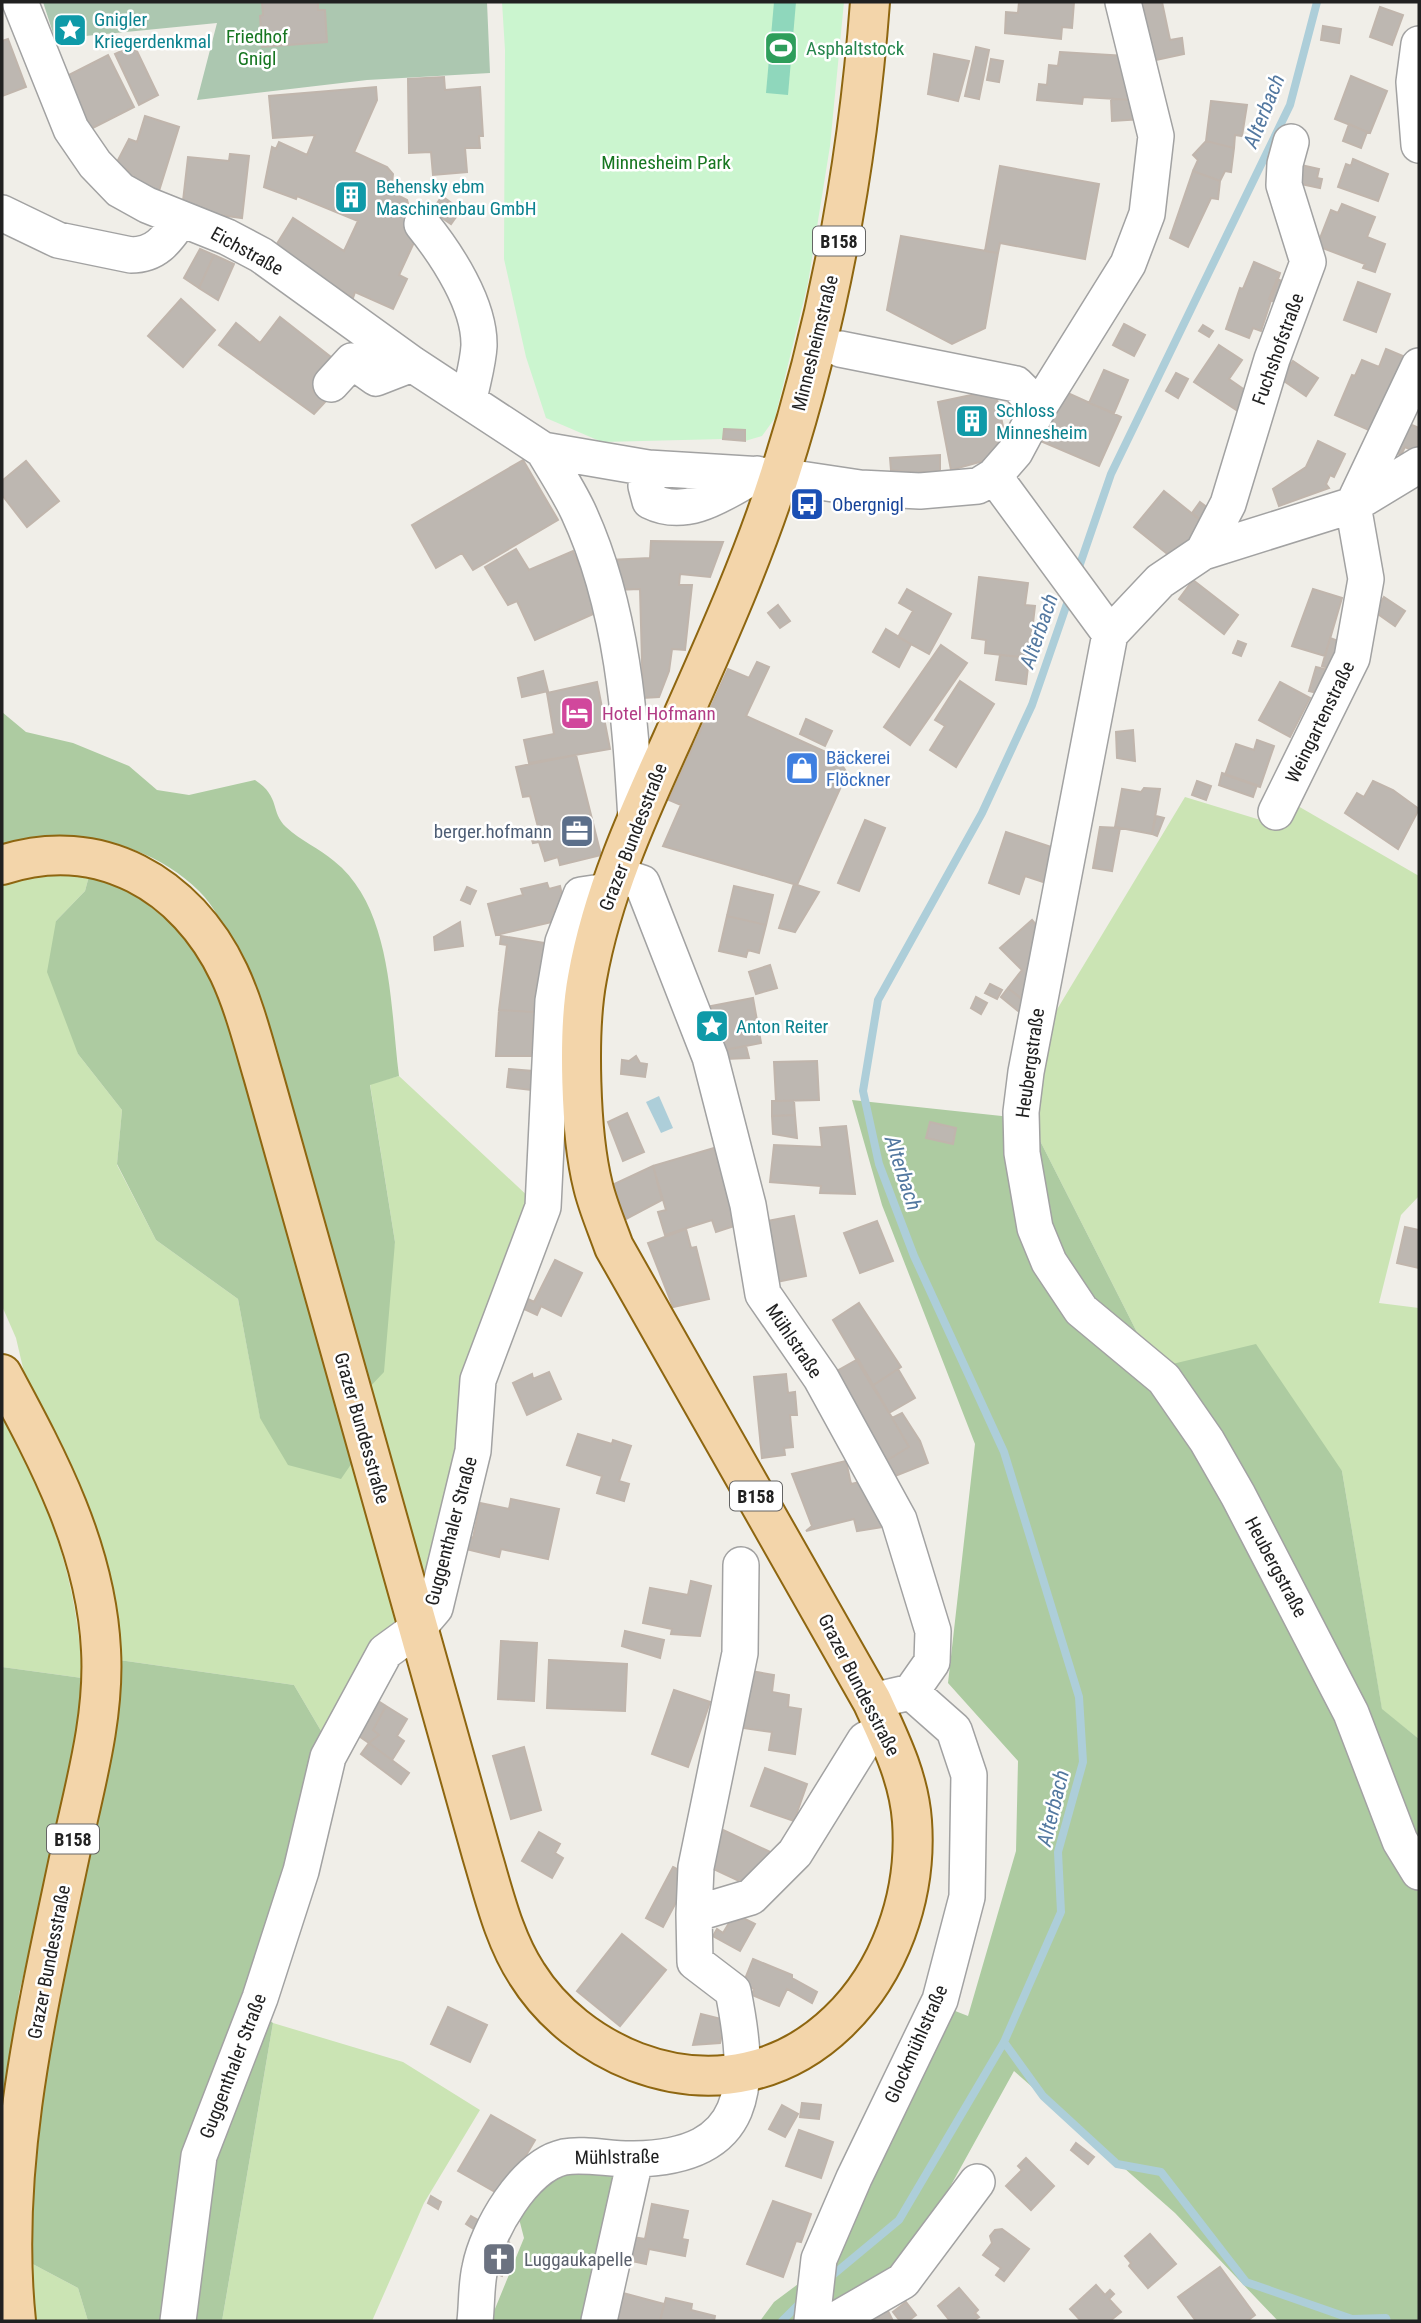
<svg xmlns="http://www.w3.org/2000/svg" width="1421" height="2323" font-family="'Roboto Condensed',sans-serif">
<rect width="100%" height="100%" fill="#f0eee8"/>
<path fill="#cbe4b4" d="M1185,797L1280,826L1291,802L1419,876V1196L1401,1215L1379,1303L1419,1308V1739L1382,1710L1342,1471L1164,1366L1148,1354L1029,1119L1041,1036Z
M67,873L89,876L85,891L56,921L78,1054L122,1110L117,1165L156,1240L238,1299L260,1417L356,1457L400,1621L327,1741L294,1685L119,1660L30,1398L16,1338L2,1306V882L25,876Z
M399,1076L532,1200L426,1597L366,1391L395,1242L370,1084Z
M2,1411C47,1501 78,1576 82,1678L2,1667Z
M273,2023L403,2062L480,2110L424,2203L372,2321H222Z
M27,2261L78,2288L88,2321H32Z"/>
<path fill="#adcba1" d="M2,712L26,732L73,743L129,766L157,790L189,795L255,780C281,797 270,812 286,827C301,841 319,848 334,861C393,908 390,1008 399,1076L370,1085L395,1242L384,1372L366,1391L234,945C224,926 214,906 199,891C150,842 67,824 2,845Z
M89,876L136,895L190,939L229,1014L356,1457L341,1479L288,1465L260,1418L238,1299L156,1240L117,1164L122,1110L78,1054L47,972L56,921L85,891Z
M852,1100L1029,1119L1148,1354L1164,1366L1256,1344L1342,1471L1382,1709L1419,1739V2321H1278L1175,2213L1014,2071L908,2263L823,2321H760L774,2302L821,2267L945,2007L968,2016L1016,1851L1018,1761L948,1683L975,1444L882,1205Z
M119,1660L294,1685L327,1741L251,2005L273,2023L222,2321H88L78,2288L27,2261L31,2183L51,2005Z
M2,1667L82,1678L78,1740L19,1994L2,2137Z
M621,2166L590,2321H490L524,2238L517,2211L560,2170Z"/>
<path fill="#acc7b0" d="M43,2H487L490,73L367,80L197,100L217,23L55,39Z"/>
<path fill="#cbf5cf" d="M502,2H844L830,146L808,283L775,418L762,436L745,441V430L725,429L723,439L602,442L546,418L526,357L504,259L505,50Z"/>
<path fill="#8fd7bc" d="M774,2H796L788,95L766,93Z"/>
<path fill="#adced9" d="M659,1096L673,1128L661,1133L646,1102Z"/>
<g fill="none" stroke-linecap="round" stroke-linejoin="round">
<path stroke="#adced9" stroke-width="8" d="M1077,573L1111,474L1290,105L1317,2
M1004,2042L1043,2096L1117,2164L1161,2172L1246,2282L1352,2319L1386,2318L1387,2321
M828,2279L899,2220L1004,2042L1061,1912L1058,1852L1083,1762L1079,1697L1004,1452L914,1256L879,1164L863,1091L878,1000L982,813L1032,705L1070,595
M782,2321L802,2301"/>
</g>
<path fill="#bdb7b1" stroke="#c0b5ac" stroke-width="2" d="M262,2H318V10H325L327,42L262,47L260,16L263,15Z
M1019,2H1074L1072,28L1062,27L1061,39L1005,33L1006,12L1018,13Z
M1131,2H1162L1170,40L1182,38L1184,54L1142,63Z
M1380,7L1403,15L1392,45L1370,37Z
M1323,26L1341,29L1339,43L1321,40Z
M8,39L26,87L2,96V41Z
M134,45L158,95L139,105L115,54Z
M976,47L989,50L979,99L965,96Z
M1060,52L1126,56L1132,100L1083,97L1082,104L1037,100L1039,84L1047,85L1049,65L1058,66Z
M934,54L969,61L958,101L928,94Z
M108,55L134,107L91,129L65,77Z
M991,59L1003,61L999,82L987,80Z
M1351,76L1387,91L1370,133L1335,119Z
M444,77L445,90L480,87L483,136H479L480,148H465L467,172L433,175L431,152L409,153L408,79Z
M376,87L377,100L354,152L387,167L393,174L391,192L407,200L417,236L399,275L407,279L393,309L355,292L353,298L275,247L293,218L344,251L358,221L297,196L296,199L264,187L272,147L276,149L279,142L307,155L315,135L273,138L269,96Z
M1111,99L1141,100L1143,119L1112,121Z
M1211,101L1247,105L1242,136L1235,135L1234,148L1206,141Z
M145,116L179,127L159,191L125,180L128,170L115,166L129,139L137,142Z
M1349,124L1367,132L1361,148L1343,141Z
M1206,141L1234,148L1231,172L1225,171L1220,181L1193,171L1198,160L1193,155Z
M230,154L249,156L242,218L182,210L188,157L229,161Z
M1353,159L1388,174L1378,201L1338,187L1346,164L1351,166Z
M1301,165L1319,169L1317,178L1322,179L1320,188L1296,183Z
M1000,166L1099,184L1085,259L1000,243L998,253L985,251Z
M1193,171L1220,181L1218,199L1211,198L1188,247L1170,238Z
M442,196L461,210L451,224L432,211Z
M1342,204L1375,217L1367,237L1385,244L1375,272L1363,268L1365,264L1317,246L1331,210L1338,213Z
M901,236L998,253L985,328L952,344L887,310Z
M200,249L214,255L199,288L184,278Z
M214,255L234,264L218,300L199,288Z
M1254,262L1280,273L1261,331L1253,328L1249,338L1226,329L1240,288L1243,289Z
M1277,279L1291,285L1282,306L1269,299Z
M1358,282L1390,294L1376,332L1344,320Z
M181,299L215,330L183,367L148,336Z
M280,317L336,361L313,391L325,402L314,414L219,345L236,323L260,343Z
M1124,324L1145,335L1134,356L1113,345Z
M1203,325L1213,331L1209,337L1199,331Z
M1219,345L1242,360L1229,379L1249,393L1244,415L1194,382Z
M1386,349L1410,359L1371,431L1335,415L1352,375L1355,376L1362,360L1379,367Z
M1293,361L1318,378L1306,396L1281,379Z
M1104,370L1128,380L1114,413L1089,403Z
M1176,373L1188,379L1178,398L1166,391Z
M995,390L1006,440L990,459L951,470L938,402Z
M1061,390L1121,417L1099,466L1038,440Z
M1402,421L1419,428L1418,453L1405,447L1401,455L1390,450Z
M724,429L745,430V441L723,439Z
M1318,441L1345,454L1334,477L1330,475L1326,484L1329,488L1279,506L1273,489L1306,467Z
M940,455V471L915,473L891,470L890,458Z
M523,460L558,520L473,570L462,553L436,568L412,525Z
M26,461L59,501L27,527L2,495V481Z
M1164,491L1205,524L1175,560L1134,527Z
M1200,502L1212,511L1203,522L1192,513Z
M651,541L723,542L710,577L680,574L679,585H692L685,650L672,649L669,671L659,697L643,698L640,589L616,590L609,560L650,558Z
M516,549L529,570L573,551L600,611L535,640L517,601L508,605L485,567Z
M979,577L1028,583L1025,605L1035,606L1029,658L985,653L986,640L972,638Z
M1193,580L1238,615L1224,634L1179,599Z
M907,589L951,614L929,654L898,637L913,611L899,603Z
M1313,589L1342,598L1325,656L1292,646Z
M1384,597L1405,611L1395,626L1375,612Z
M778,605L790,621L780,628L768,613Z
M886,629L911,644L899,667L873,652Z
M1330,638L1344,643L1335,670L1322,666Z
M1238,641L1246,644L1241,656L1233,653Z
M941,645L967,663L910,745L884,727Z
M1000,655L1029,658L1026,684L996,680Z
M757,662L769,667L746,716L837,757L847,773L797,885L663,846L681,805L669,800L728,669L749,678Z
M1316,667L1332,671L1325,695L1309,691Z
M543,671L548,691L522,697L518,678Z
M960,681L994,704L956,767L930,750L945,726L935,720Z
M597,682L610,749L529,763L524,740L554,734L547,693Z
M1280,682L1310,698L1290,737L1259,720Z
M806,719L832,731L825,746L800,734Z
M1133,730L1135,761L1117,758L1116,732Z
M1257,740L1274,746L1260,787L1225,775L1236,744L1254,750Z
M576,755L601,855L560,865L558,857L545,861L539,842L533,843L530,834L539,831L530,796L523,797L516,767Z
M1222,773L1257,785L1253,797L1219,785Z
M1197,781L1211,786L1206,800L1192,795Z
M1373,781L1393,790L1419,809L1398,849L1345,813L1357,793L1364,797Z
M1144,788L1160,789L1152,834L1115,827L1122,789L1141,792Z
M1156,816L1164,818L1157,836L1152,834Z
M865,820L885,828L859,891L838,883Z
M1100,827L1120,828L1112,871L1093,868Z
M1006,832L1057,849L1046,883L1025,876L1019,894L989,883Z
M547,883L549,889L560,886L565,908L554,910L556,921L496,935L488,904L523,895L521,889Z
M794,884L819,892L795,932L779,928Z
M734,886L773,895L766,925L727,916Z
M467,887L476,891L470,904L461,900Z
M727,916L766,925L759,953L748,950L746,957L719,951Z
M1032,920L1047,938L1026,1002L1008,988L1022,970L1000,948Z
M460,922L463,946L435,950L434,937Z
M501,936L545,943L534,1012L499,1010L507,945L500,944Z
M770,965L777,988L756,994L749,972Z
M990,984L1002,990L997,999L985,993Z
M1008,988L1030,1006L1023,1015L1001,997Z
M976,997L987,1003L981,1014L971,1008Z
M753,998L761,1043L720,1051L711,1006Z
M499,1010L534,1012L532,1056H496Z
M746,1046L749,1058L725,1059L723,1050Z
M636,1056L640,1063L647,1064L645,1077L621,1074L622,1060L629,1061Z
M817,1061L819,1100L776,1101L774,1062Z
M509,1069L533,1071L531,1090L507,1087Z
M772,1101H794L795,1115L772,1116Z
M627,1113L644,1152L623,1161L608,1122Z
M795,1115L797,1138L773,1134L772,1116Z
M930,1122L956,1128L953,1144L926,1138Z
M846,1126L855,1194L820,1193L821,1186L770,1182L774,1145L822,1147L820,1128Z
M714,1148L740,1224L716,1232L712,1220L665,1235L658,1212L666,1210L653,1166Z
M653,1166L662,1200L624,1220L610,1186Z
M794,1216L806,1276L767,1284V1221Z
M877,1221L893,1261L860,1273L844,1233Z
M1405,1227L1419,1230V1268L1397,1263Z
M686,1229L691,1248L696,1247L709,1299L673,1307L648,1243Z
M555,1260L582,1273L561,1316L541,1306L537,1315L524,1309L528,1299L534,1302Z
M859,1303L901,1367L872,1386L833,1320Z
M858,1359L909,1447L879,1465L826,1377Z
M898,1369L915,1398L889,1413L872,1386Z
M549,1372L561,1399L527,1415L513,1383L532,1374L533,1379Z
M786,1374L788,1393L795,1392L797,1415H790L793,1447L784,1448L785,1455L762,1458L754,1377Z
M902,1413L920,1441L928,1463L890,1478L881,1464L909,1447L892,1418Z
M578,1434L612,1444L613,1440L631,1446L619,1481L629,1484L624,1501L597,1493L602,1476L567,1465Z
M846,1461L851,1484L869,1480L889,1526L857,1531L854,1519L806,1531L812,1526L792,1474Z
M511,1499L559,1509L548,1559L501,1549L499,1557L462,1548L465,1536L473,1538L480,1503L509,1509Z
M691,1581L711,1586L700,1636L671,1634L672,1629L643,1623L650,1588L688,1595Z
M625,1631L664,1640L660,1658L622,1646Z
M501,1641L537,1643L534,1701L498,1699Z
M549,1660L627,1664L625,1711L547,1708Z
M751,1671L774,1675L772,1692L789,1695L788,1707L801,1709L795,1754L769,1750L772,1732L743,1728Z
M674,1690L710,1702L688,1767L652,1754Z
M372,1697L386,1706L373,1730L379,1735L369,1743L350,1730Z
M386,1706L407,1719L397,1736L404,1741L392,1760L369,1743L379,1735L373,1730Z
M369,1743L409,1773L401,1784L361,1754Z
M524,1747L541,1810L511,1819L493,1756Z
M765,1768L807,1784L794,1821L751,1806Z
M723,1830L779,1856L750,1886L705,1865Z
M539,1832L560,1844L555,1853L563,1858L552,1878L522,1861Z
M673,1867L690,1876L663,1927L646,1918Z
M741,1917L755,1924L740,1951L713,1936L717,1929L723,1933L732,1918L739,1921Z
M622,1934L666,1970L620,2026L577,1991Z
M753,1959L792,1975V1978L817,1992L812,2003L787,1989L779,2006L752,1995L754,1989L743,1984Z
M448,2007L487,2025L470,2062L431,2044Z
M701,2014L725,2020L720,2043L693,2045Z
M802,2103L821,2105L819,2119L800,2117Z
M782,2105L798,2114L785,2137L769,2129Z
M491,2115L535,2140L502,2196L458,2171Z
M799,2130L833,2142L821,2178L786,2166Z
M1076,2143L1094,2157L1088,2164L1071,2150Z
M1026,2158L1054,2186L1031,2210L1006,2186L1022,2170L1018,2166Z
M431,2196L441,2202L438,2209L428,2203Z
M773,2201L811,2214L801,2242L796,2241L783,2277L747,2264Z
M652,2204L688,2211L682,2239L688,2240L685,2256L649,2249L646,2264L627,2260L632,2237L645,2239Z
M471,2216L485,2224L480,2233L466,2224Z
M1002,2229L1029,2249L1004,2281L996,2275L1001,2268L983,2255L992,2243L990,2236L995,2230Z
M1150,2234L1176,2264L1148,2288L1129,2266L1131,2263L1125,2256Z
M507,2239L513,2249L502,2276L486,2269Z
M1220,2267L1255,2315L1247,2321H1196L1178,2297Z
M1096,2285L1105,2295L1110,2290L1114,2294L1109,2299L1121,2312L1110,2321H1081L1070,2309Z
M959,2288L978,2310L975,2313L979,2317L973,2321H950L938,2306Z
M623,2293L664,2304L660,2321H616Z
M666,2298L692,2304L691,2310L715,2316L714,2321H660Z
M906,2302L916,2315L908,2321H900L893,2312Z
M884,2303L893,2321H846Z"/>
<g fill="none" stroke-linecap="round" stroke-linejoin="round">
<g stroke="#a2a2a2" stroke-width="38">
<path id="minor" d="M20,2L71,129L95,164L120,190L147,205L227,237L261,255L412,364L543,450L648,468L780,476L860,488L920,491L978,486L994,476L1015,452L1039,407L1128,264L1147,214L1156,136L1123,2
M1419,44L1414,82L1419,145
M2,213L58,240L131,255C157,255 167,239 181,219
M422,224C447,255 480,305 479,346C478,364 472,383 469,400
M840,349L1016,384L1039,407
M331,384L352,361L376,378L412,364
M543,450C555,470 568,490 578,511C623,608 630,716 636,820
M648,468L646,486L650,501C688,520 725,492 757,474
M994,476L1110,634L1026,1072L1021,1112L1022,1153L1035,1228L1049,1262L1081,1310L1164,1379L1207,1441L1238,1495L1351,1713L1400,1841L1419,1872
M1353,505L1419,366
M1203,552L1228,504L1272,359L1308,262L1284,185L1285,164L1291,142
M1110,634L1160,581L1203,552L1353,505L1419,465
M1276,812L1352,658L1366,579L1353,505
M615,874L642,883L710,1057L748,1205L763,1294L821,1378L899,1520L933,1631L932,1662L911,1692L872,1701
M694,1914L696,1867L740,1653L741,1565
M178,2321L199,2156L260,1998L301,1871L328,1757L385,1652L418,1628L435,1608L473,1451L478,1380L543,1207L553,1001L563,942L581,895L608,891
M475,2321C477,2304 476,2285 480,2268C487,2231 524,2166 564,2157C585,2153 612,2160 634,2159C751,2157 752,2086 733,1991L695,1962L694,1914L751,1897L795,1853L865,1740L885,1729
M599,2321L635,2160
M812,2321L819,2259L854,2178L940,2000L967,1897L969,1775L954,1730L911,1692
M834,2321L903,2281L977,2182"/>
</g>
<g stroke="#8e6610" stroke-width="42">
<path id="major" d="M2,865C99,833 187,884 229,973C244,1005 253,1041 263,1075L482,1855C494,1895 504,1939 527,1974C552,2014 592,2045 636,2062C796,2122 923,1975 912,1821C909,1778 890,1740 872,1701L614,1247C607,1227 598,1207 593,1186C580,1134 577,1031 587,978C602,894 637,817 672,740C711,652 751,565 780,474C829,321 858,162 870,2
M2,1374C49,1461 96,1549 101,1650C105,1720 83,1792 69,1859C37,2010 0,2167 16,2321"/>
</g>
<use href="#minor" stroke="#fff" stroke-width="35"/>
<use href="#major" stroke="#f3d5aa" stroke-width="38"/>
</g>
<defs>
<g id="sight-square" transform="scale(1.75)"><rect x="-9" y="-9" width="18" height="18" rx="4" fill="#0f9aa8" stroke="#fff"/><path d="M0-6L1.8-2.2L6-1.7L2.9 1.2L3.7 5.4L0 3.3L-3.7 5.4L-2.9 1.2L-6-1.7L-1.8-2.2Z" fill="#fff"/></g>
<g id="stadium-square" transform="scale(1.75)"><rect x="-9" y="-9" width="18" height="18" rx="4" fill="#2e9e5b" stroke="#fff"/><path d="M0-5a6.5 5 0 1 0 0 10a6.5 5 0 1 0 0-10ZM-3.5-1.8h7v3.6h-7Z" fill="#fff"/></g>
<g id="building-square" transform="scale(1.75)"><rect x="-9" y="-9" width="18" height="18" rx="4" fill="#0f9aa8" stroke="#fff"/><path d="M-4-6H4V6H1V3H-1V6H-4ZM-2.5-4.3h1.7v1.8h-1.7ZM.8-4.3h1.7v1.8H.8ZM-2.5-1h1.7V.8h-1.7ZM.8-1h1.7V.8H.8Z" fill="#fff"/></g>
<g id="bus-square" transform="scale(1.75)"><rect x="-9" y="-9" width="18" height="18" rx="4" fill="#1a4fb4" stroke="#fff"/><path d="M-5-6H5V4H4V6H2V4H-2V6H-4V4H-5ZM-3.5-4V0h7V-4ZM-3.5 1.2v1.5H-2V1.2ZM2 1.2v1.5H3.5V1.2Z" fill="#fff"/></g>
<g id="hotel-square" transform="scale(1.75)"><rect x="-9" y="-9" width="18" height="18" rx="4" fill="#d1479c" stroke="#fff"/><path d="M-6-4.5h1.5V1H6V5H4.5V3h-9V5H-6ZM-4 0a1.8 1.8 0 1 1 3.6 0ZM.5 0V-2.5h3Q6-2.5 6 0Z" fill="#fff"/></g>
<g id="shop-square" transform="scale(1.75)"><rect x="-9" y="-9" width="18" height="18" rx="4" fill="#3f7fe0" stroke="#fff"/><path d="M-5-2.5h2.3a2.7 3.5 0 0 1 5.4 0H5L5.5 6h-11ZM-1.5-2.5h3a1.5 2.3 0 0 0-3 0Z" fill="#fff"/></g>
<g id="office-square" transform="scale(1.75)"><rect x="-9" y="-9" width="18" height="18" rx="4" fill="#5c6f8a" stroke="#fff"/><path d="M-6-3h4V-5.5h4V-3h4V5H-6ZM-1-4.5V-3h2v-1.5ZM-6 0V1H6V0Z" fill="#fff"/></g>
<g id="church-square" transform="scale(1.75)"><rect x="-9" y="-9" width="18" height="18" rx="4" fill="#6b7280" stroke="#fff"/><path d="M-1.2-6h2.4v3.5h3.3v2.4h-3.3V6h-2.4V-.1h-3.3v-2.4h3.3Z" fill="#fff"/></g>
</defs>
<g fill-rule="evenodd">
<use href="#sight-square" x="70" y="30"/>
<use href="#stadium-square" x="781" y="48"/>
<use href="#building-square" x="351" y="197"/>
<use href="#building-square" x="972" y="421"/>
<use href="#bus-square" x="807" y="504"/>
<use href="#hotel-square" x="577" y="713"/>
<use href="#shop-square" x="802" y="768"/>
<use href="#office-square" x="577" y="831"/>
<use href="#sight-square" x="712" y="1026"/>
<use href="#church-square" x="499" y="2259"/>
</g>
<g text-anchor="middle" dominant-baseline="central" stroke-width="5" stroke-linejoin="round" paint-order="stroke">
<g fill="#fff" stroke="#646464" stroke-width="2">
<rect x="813" y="226.5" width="52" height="29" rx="5"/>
<rect x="730" y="1481.5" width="52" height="29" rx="5"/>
<rect x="47" y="1824.5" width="52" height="29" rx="5"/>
</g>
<g font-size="18" font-weight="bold" fill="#212121">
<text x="839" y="241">B158</text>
<text x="756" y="1496">B158</text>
<text x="73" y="1839">B158</text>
</g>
<g font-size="19" fill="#0d838f" stroke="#fff" text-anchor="start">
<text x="94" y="19">Gnigler<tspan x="94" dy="22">Kriegerdenkmal</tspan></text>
<text x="376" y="186">Behensky ebm<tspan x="376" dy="22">Maschinenbau GmbH</tspan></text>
<text x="996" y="410">Schloss<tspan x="996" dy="22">Minnesheim</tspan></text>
<text x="736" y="1026">Anton Reiter</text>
</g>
<g font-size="19" fill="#177621" stroke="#fff">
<text x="257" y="36">Friedhof<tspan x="257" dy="22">Gnigl</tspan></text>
<text x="666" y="162">Minnesheim Park</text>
</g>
<g font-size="19" fill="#27864d" stroke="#fff" text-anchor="start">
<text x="806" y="48">Asphaltstock</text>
</g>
<g font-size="19" fill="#212121" stroke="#fff">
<text transform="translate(247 251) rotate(29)">Eichstraße</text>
<text transform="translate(815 343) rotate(-76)">Minnesheimstraße</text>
<text transform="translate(1278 349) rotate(-70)">Fuchshofstraße</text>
<text transform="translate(1320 722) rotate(-64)">Weingartenstraße</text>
<text transform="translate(633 837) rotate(-69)">Grazer Bundesstraße</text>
<text transform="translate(1030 1063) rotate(-82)">Heubergstraße</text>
<text transform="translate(794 1341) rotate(56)">Mühlstraße</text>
<text transform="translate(362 1428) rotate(74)">Grazer Bundesstraße</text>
<text transform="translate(451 1531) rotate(-75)">Guggenthaler Straße</text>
<text transform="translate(1276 1567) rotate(62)">Heubergstraße</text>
<text transform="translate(859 1685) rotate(63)">Grazer Bundesstraße</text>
<text transform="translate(49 1962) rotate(-79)">Grazer Bundesstraße</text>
<text transform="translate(916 2044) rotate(-66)">Glockmühlstraße</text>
<text transform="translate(233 2066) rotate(-69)">Guggenthaler Straße</text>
<text transform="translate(617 2157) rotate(-1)">Mühlstraße</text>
</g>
<g font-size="19" fill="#164399" stroke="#fff" text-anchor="start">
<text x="832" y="504">Obergnigl</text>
</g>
<g font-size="19" fill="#b23c85" stroke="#fff" text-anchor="start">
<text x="602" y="713">Hotel Hofmann</text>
</g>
<g font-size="19" fill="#366cbe" stroke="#fff" text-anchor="start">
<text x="826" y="757">Bäckerei<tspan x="826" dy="22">Flöckner</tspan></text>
</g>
<g font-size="19" fill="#4e5e75" stroke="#fff" text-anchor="end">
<text x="552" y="831">berger.hofmann</text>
</g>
<g font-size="19" fill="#5b616d" stroke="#fff" text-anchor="start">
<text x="524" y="2259">Luggaukapelle</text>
</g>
<g font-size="21" font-style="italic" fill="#5378a0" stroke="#fff">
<text transform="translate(1264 111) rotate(-68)">Alterbach</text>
<text transform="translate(1039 631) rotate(-71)">Alterbach</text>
<text transform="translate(903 1173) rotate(72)">Alterbach</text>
<text transform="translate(1053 1808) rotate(-76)">Alterbach</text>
</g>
</g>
<rect width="1421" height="2323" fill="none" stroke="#212121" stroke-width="7"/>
</svg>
